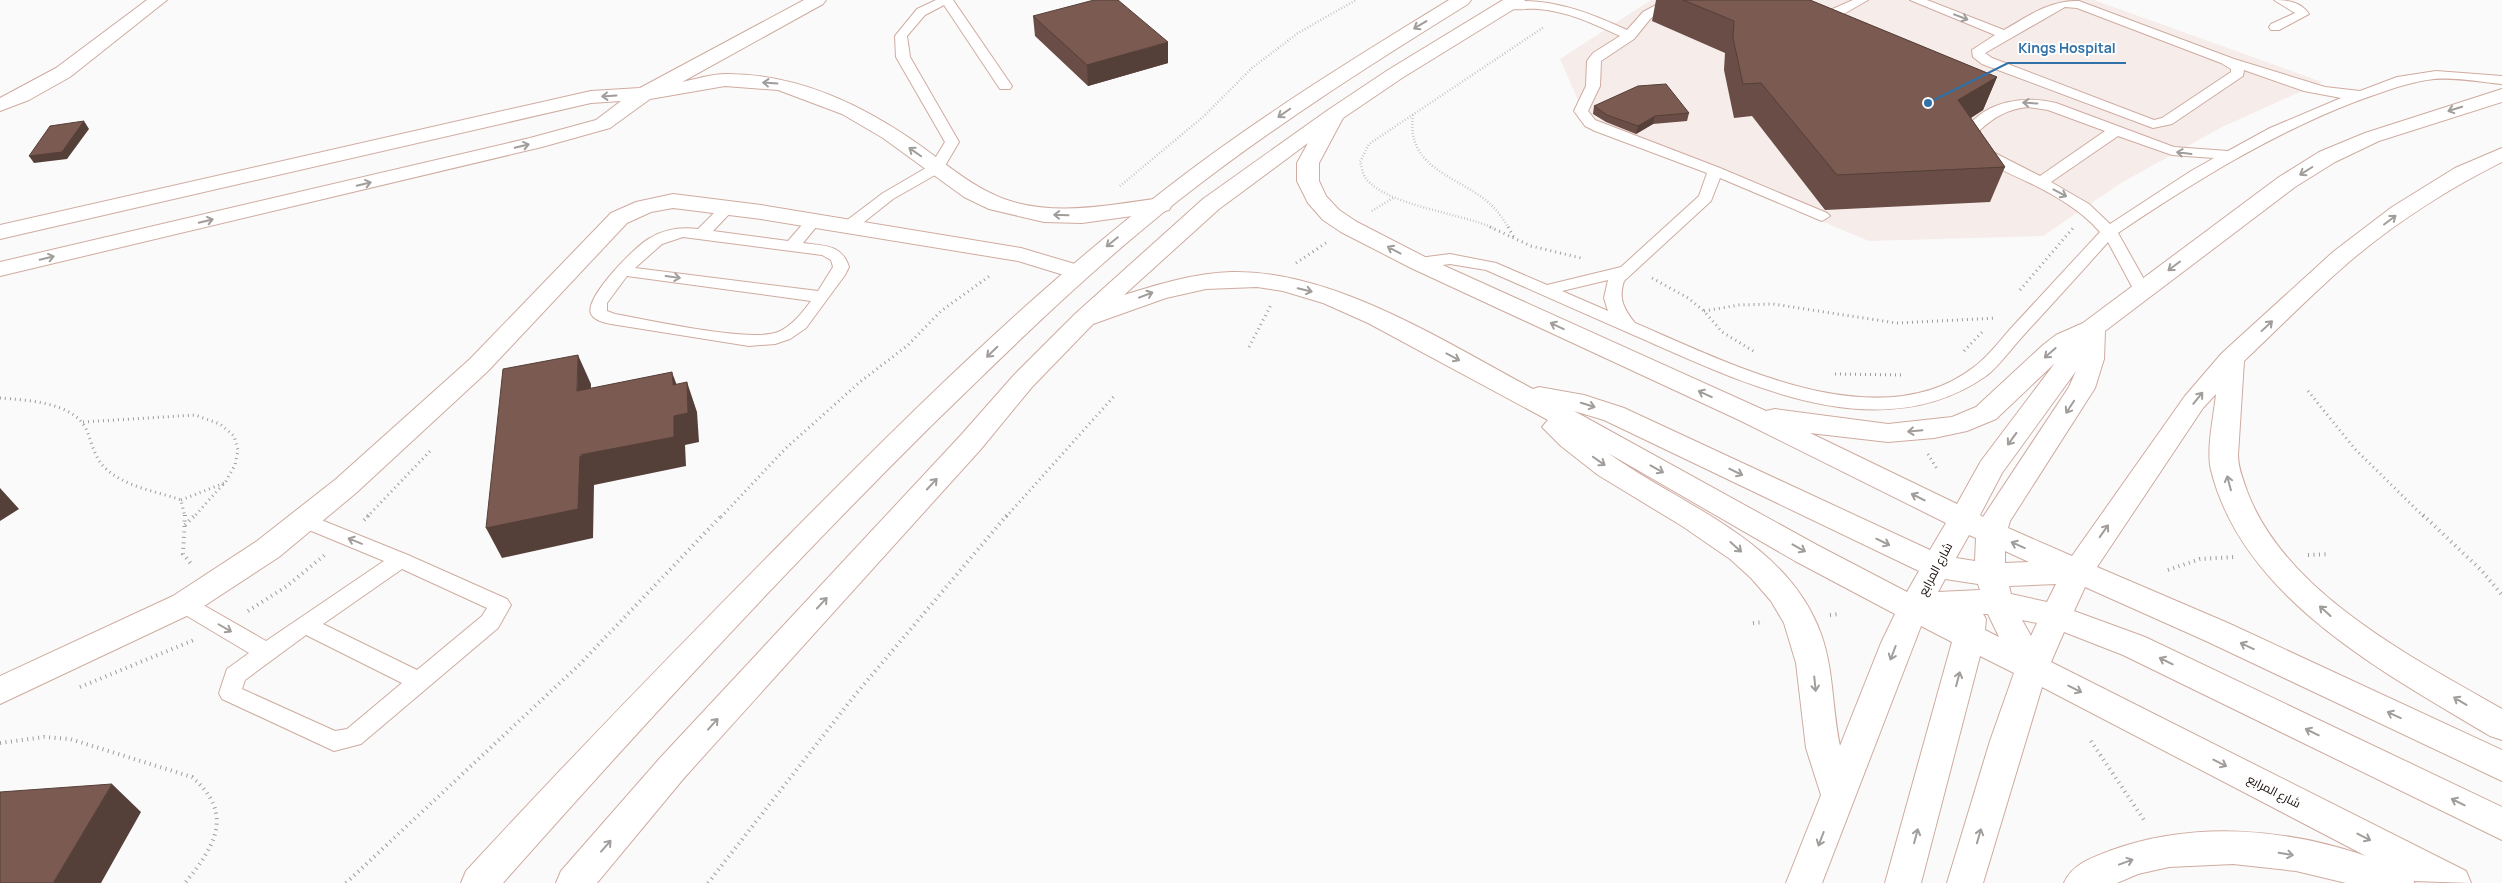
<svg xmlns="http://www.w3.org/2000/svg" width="2502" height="883" font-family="Manrope,Cairo,sans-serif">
<rect width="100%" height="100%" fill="#fafafa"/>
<path fill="#f6ece9" d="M1651,0H2094L2322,82L2222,127L2121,183L2043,236L1869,241L1588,123L1560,59Z"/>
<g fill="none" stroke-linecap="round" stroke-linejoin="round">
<g stroke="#cfaba0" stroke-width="2">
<path id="lane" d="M936,0H953L1012,86L1010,89H1000L944,5L925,15L907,36L910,57L959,142L942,171L893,199L854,230H842L840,227L842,224L883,193L931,165L945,142L896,57L895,36L917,9Z
M1665,0H1680L1651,18L1634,39L1601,61L1600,86L1588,111L1595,120L1720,168L1827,213L1830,216L1822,221L1817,219L1720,178L1711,201L1624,281C1618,299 1624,309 1635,323C1729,363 1878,441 1974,367C1989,356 2001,339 2013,326C2042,295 2071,263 2100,232C2081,210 2056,196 2030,183C2007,172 1981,163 1966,141V129C1986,101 2024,95 2056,103L2174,147L2228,151L2270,128L2341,98L2304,91L2244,70L2243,76L2172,124L2153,128L1982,64L1973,57L1972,50L1995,35L1910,0H1927L2004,30C2028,16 2050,0 2079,1L2234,59L2325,87L2360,91L2397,77L2436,71L2502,76V84C2480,82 2455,77 2434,79C2407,82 2383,92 2357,101C2271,134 2194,182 2118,233L2150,290L2148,294H2136L2108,242C2080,274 2051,305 2022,337C2011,349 1999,366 1986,376C1881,450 1747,385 1645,340C1592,317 1539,293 1486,270L1450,264L1419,268L1411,263L1419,258L1450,254L1496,263L1547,285L1621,267L1699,196L1707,173L1595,131L1585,126L1574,111L1586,86L1587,61L1593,53L1620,36C1594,24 1567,11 1538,9C1528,8 1507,12 1500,5C1504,0 1511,1 1518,1C1557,0 1593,14 1627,30L1643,12ZM2065,7L2077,8L2221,63L2231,69V72L2162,118L2154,120L1992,58L1985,53ZM2028,107L2048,110L2105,131L2040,176L1989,150L1980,140V130C1994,117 2008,109 2028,107ZM2118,136L2172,155L2214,158L2191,171L2110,224L2089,204L2051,182ZM1608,280L1604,298L1608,311L1562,291Z
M1765,0H1782L1821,14L1853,0H1868L1835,19L1820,22L1767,3Z
M2274,0C2288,0 2301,2 2309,14L2279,30H2271L2269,27L2271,24L2295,13Z
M727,203L735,208L713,231L788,241L808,218L813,216L821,221L803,243C824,246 842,244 849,267L845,275L806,328L790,339L775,344L749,346L611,324C605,323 594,320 591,314C584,298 635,246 650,238C665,229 681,227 698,229L722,205ZM683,237L822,255L831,260L833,267L818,291L635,268L662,244ZM627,276L811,301C802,313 792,326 778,332C751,343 648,320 615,314L607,311V303Z
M304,513L408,555L507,599L511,605L498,628L361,744L334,751L222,699L219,693L227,669L249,653L177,610L173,604L177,598L184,596L191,598L266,641L384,561L297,525L294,520L297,515ZM402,569L487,608L482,616L417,670L323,624ZM306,635L402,683L347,729L335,731L242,689L245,680Z"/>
</g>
<g stroke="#cfaba0" stroke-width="2">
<path id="street" d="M147,0H167L70,77L29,100L0,111V98L56,68Z
M804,0H826L823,4L682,82C696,79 712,74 726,74C799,74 863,105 921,146C947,165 974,188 1004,199C1055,217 1109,205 1161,198L1169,200L1172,205L1169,210L1161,212L1082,223L1044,222L989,209L964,197L883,138L842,114L778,90L725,86L650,99L610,128L542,147L0,276V262L530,138L596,120L621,101L591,103L0,239V225L591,91L640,88Z
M673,194L761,205L1021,248L1085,267L1089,272L1085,277L1077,279L1018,261L761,219L673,208L651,212L627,223L488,371L356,493L279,557L195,612L0,704V676L173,596L257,541L336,479L470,359L611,213L636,202Z"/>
</g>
<g stroke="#cfaba0" stroke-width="2">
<path id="secondary" d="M1449,0H1471L1468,4C1368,66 1272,127 1179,200C1090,270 1012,347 931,426C783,573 641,727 503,883H461L466,871C572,756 682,643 792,532C910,413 1030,294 1163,191C1254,120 1351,60 1449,0Z
M1503,0H1525L1522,4L1402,78L1343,118L1319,163V181L1326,196L1339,210L1357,222L1427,258L1766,411L1775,409L1888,424L1952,417L1976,407L2043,345L2056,335L2083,323L2279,177L2319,152L2365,133L2502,89V102L2379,141L2335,162L2295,187L2105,331L2104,359L2095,388L2010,521L2008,528L2072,556L2185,396L2222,353L2333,252L2392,207L2455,168L2502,148V162C2448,189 2395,223 2349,262C2313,293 2279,328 2244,361L2238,455C2238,468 2243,479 2247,491C2285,593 2413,658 2502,709V740L2490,736C2385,673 2243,599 2211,470C2206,449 2214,415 2216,394L2203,408L2097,567L2228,623L2502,750V781L2206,641L2085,587L2074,611L2145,637L2502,807V840L2123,655L2064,632L2051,662L2466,871L2471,883L2414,881V883H2346L2296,871L2233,864L2169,867L2138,874L2117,883H2064C2072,864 2093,857 2112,850C2194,821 2284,828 2366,856L2042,687L1983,883H1947L1990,741L2014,673L1980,656L1921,883H1885L1952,642L1921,626L1822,883H1786L1821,795L1806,748L1796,663L1784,623L1771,601L1751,578L1730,559L1682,526L1598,475L1561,446L1542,427L1548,420L1368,323L1323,303L1283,291L1257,287L1206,289L1166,298L1093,324L1032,387L981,449L684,778L597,883H556L561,871L660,758L961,435L1014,375L1075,314L1203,199L1328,110L1388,70ZM1308,143L1297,163V181L1308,203L1323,220L1341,232L1411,268L1739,420L1946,523L1930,550L1624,408L1584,395L1539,387L1533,389C1445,342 1334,270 1232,272C1195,273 1159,284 1124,295L1219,209ZM2055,363L1981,461L1957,504L1810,433L1888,442L1934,438L1967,431L1996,419ZM2076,371L2069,387L1983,517L1980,515L2002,473ZM1574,411L1604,420L1919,571L1907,592L1817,545ZM1608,453L1795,561L1895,614L1881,643L1840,746C1832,709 1834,670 1821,634C1787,540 1682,506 1608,453ZM1969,535L1976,538L1975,561L1956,558ZM2005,551L2029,562L2005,563ZM1945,579L1978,584L1980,590L1938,592ZM2056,584L2047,602L2011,594L2009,586ZM1983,614H1988L1999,637L1985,630L1986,619ZM2022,620L2037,623L2031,636Z"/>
</g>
<path stroke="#a19c9b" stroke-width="2.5" stroke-dasharray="0.5 2.5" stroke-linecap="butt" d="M1413,115C1406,165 1450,174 1483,198C1494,206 1502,217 1509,228
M1120,186L1203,117L1252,68L1298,33L1356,0
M1372,211L1393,198
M1493,228C1461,213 1383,205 1365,177C1362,173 1362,166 1360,162L1369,144L1544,27"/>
<path stroke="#a19c9b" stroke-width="3" stroke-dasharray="1 4" stroke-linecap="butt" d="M1490,227L1531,246L1581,258
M1508,227L1515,239
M1296,263L1326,243
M1652,278L1688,298L1704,311L1722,332L1755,352
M2020,290L2073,228
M1704,311L1739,305L1773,304L1896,323L1996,318
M1249,347L1271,305
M1964,351L1984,330
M1835,374L1904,375
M2308,391L2355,449L2424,517
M0,398C26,400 73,402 86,429C92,442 94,457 104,467C124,487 156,491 181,500L185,517
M83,422L195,415L220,424L234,436L238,450L235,465L226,481L194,517
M1928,454L1937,469
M181,500L227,482
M367,517L432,449
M721,517L786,448L860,382L908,345L941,311L991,275
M1006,517L1116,394"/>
<path stroke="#a19c9b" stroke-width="4" stroke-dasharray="1 4.5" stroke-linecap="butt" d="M185,515L183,554L192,565
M2423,515L2482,571L2502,595
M364,520L369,515
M185,525L195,515
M2308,555L2330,554
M2168,570L2200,559L2235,557
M248,611L287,586L326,554
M1830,615L1839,614
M1753,623L1764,622
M80,687L194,640
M2091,741L2146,823
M0,743L44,737L70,739L192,777C235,814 215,846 185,883
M346,883L580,664L722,515
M708,883L855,695L1007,515"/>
<use href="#lane" fill="#fff" fill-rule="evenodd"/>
<use href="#street" fill="#fff" fill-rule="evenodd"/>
<use href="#secondary" fill="#fff" fill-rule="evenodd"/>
</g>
<path fill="#694d46" d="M1656,0H1810L1997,77L1983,110L1971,118L2005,167L1990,202L1825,210L1752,116L1734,118L1724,70L1725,53L1652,21Z
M1033,16L1168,63L1088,86L1035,36Z
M1594,106L1689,113L1687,121L1653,124L1636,134L1606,122L1593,114Z"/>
<path fill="#553f39" d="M1168,42V63L1088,86L1087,65Z
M1997,77L1983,110L1945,134L1958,100Z
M1655,116L1653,124L1636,134L1638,126Z
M84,121L89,129L67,159L34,163L29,156Z
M578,355L591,384L590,420L577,391Z
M672,372L683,402L687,382L697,412L699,442L685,445L686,466L594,485L593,538L502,558L486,528L673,385Z
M0,488L19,509L0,521Z
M112,784L141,812L101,883H53Z"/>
<path fill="#7a5a51" stroke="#553f39" d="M1094,0H1118L1168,42L1087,65L1033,16Z
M1683,0H1810L1997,77L1958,100L2005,167L1837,175L1761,83L1743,84L1733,38L1734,21Z
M1666,84L1689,113L1655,116L1638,126L1607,115L1594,106L1638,86Z
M84,121L62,152L29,156L50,126Z
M578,355L577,391L672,372L673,385L687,382L688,413L674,416V437L580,455L578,509L486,528L503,369Z
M112,784L53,883H0V792Z"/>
<defs><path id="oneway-shaft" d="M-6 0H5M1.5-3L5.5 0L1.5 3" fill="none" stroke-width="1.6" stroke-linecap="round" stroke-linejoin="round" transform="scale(1.25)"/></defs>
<g stroke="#a19d9b">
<use href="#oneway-shaft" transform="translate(1961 17) rotate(21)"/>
<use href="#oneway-shaft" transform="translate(1420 25) rotate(149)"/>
<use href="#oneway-shaft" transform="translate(770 83) rotate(-176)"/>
<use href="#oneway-shaft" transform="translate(609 96) rotate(176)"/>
<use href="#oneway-shaft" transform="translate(2030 103) rotate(-176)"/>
<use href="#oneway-shaft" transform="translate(2455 109) rotate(163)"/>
<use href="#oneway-shaft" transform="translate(1284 113) rotate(145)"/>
<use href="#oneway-shaft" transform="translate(522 146) rotate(-13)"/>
<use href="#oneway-shaft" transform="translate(915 152) rotate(-145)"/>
<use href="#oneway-shaft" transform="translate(2184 153) rotate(-173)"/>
<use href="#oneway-shaft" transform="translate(2306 171) rotate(148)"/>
<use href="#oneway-shaft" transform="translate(364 184) rotate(-13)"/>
<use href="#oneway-shaft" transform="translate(2060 193) rotate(28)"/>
<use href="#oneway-shaft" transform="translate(1061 215) rotate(-178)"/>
<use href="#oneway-shaft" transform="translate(2390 220) rotate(-37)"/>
<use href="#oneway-shaft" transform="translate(206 221) rotate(-13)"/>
<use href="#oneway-shaft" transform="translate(1112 242) rotate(141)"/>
<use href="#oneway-shaft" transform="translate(1394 250) rotate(-152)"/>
<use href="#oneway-shaft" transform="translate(47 258) rotate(-13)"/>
<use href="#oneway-shaft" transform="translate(2174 266) rotate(143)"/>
<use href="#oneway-shaft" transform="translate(673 277) rotate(8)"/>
<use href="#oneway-shaft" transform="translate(1305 290) rotate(14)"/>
<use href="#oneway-shaft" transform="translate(1146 295) rotate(-21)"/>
<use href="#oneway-shaft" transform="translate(1557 326) rotate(-155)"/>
<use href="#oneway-shaft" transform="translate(2267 326) rotate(-43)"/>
<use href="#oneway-shaft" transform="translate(992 352) rotate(136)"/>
<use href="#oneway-shaft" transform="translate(2050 353) rotate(139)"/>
<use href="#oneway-shaft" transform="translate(1453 357) rotate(28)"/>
<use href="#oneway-shaft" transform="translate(1705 394) rotate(-155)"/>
<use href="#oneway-shaft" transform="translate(2198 398) rotate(-51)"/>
<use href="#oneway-shaft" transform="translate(1588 405) rotate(17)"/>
<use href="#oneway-shaft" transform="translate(2070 407) rotate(123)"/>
<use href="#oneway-shaft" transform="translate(1915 431) rotate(175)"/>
<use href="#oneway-shaft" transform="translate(2012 439) rotate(126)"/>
<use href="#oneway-shaft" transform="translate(1599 461) rotate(35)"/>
<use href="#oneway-shaft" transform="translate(1657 469) rotate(29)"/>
<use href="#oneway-shaft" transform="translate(1736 472) rotate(26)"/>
<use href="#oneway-shaft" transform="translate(2229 483) rotate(-105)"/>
<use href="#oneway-shaft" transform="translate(932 484) rotate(-47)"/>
<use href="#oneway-shaft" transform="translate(1918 497) rotate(-154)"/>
<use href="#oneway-shaft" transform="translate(2104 531) rotate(-55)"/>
<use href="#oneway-shaft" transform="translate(355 541) rotate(-158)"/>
<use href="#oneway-shaft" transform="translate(1883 542) rotate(26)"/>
<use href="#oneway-shaft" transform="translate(2018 545) rotate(-156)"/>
<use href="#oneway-shaft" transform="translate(1736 547) rotate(42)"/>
<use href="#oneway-shaft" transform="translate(1799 548) rotate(29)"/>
<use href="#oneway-shaft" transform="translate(822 603) rotate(-47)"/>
<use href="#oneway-shaft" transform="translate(2325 611) rotate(-138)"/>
<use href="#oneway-shaft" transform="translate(225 628) rotate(30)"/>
<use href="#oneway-shaft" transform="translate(2247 646) rotate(-155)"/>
<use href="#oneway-shaft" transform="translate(1893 653) rotate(111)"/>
<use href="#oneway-shaft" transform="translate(2166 661) rotate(-154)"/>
<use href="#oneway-shaft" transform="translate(1958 679) rotate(-75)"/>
<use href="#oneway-shaft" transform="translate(1815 684) rotate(84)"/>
<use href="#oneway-shaft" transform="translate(2075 689) rotate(27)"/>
<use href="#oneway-shaft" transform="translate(2460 701) rotate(-149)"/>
<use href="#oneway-shaft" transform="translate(2394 715) rotate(-155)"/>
<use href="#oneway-shaft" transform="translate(713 724) rotate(-48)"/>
<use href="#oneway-shaft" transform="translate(2312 732) rotate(-154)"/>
<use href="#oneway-shaft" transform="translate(2220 763) rotate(27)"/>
<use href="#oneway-shaft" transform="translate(2458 802) rotate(-154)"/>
<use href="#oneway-shaft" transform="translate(1916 836) rotate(-75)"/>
<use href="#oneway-shaft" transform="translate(1979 836) rotate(-74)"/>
<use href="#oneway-shaft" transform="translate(2364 837) rotate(27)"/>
<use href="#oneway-shaft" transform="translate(1821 839) rotate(111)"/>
<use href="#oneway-shaft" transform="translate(606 846) rotate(-49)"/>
<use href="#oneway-shaft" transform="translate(2286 854) rotate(10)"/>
<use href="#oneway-shaft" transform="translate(2126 862) rotate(-20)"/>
</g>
<g text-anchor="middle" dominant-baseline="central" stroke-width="4" stroke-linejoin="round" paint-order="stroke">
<g font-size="12" fill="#150906" stroke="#fff">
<text transform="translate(1935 569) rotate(-62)">شارع المرابع</text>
<text transform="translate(2274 791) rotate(27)">شارع المرابع</text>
</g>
</g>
<path fill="none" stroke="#3072a8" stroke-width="2" d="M1928 103L2008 63H2126"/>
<circle fill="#3072a8" stroke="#fff" stroke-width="2" cx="1928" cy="103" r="5"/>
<g font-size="14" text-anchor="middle" font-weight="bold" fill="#3072a8" stroke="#fff" stroke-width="4" stroke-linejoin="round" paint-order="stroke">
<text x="2067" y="53">Kings Hospital</text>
</g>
</svg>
